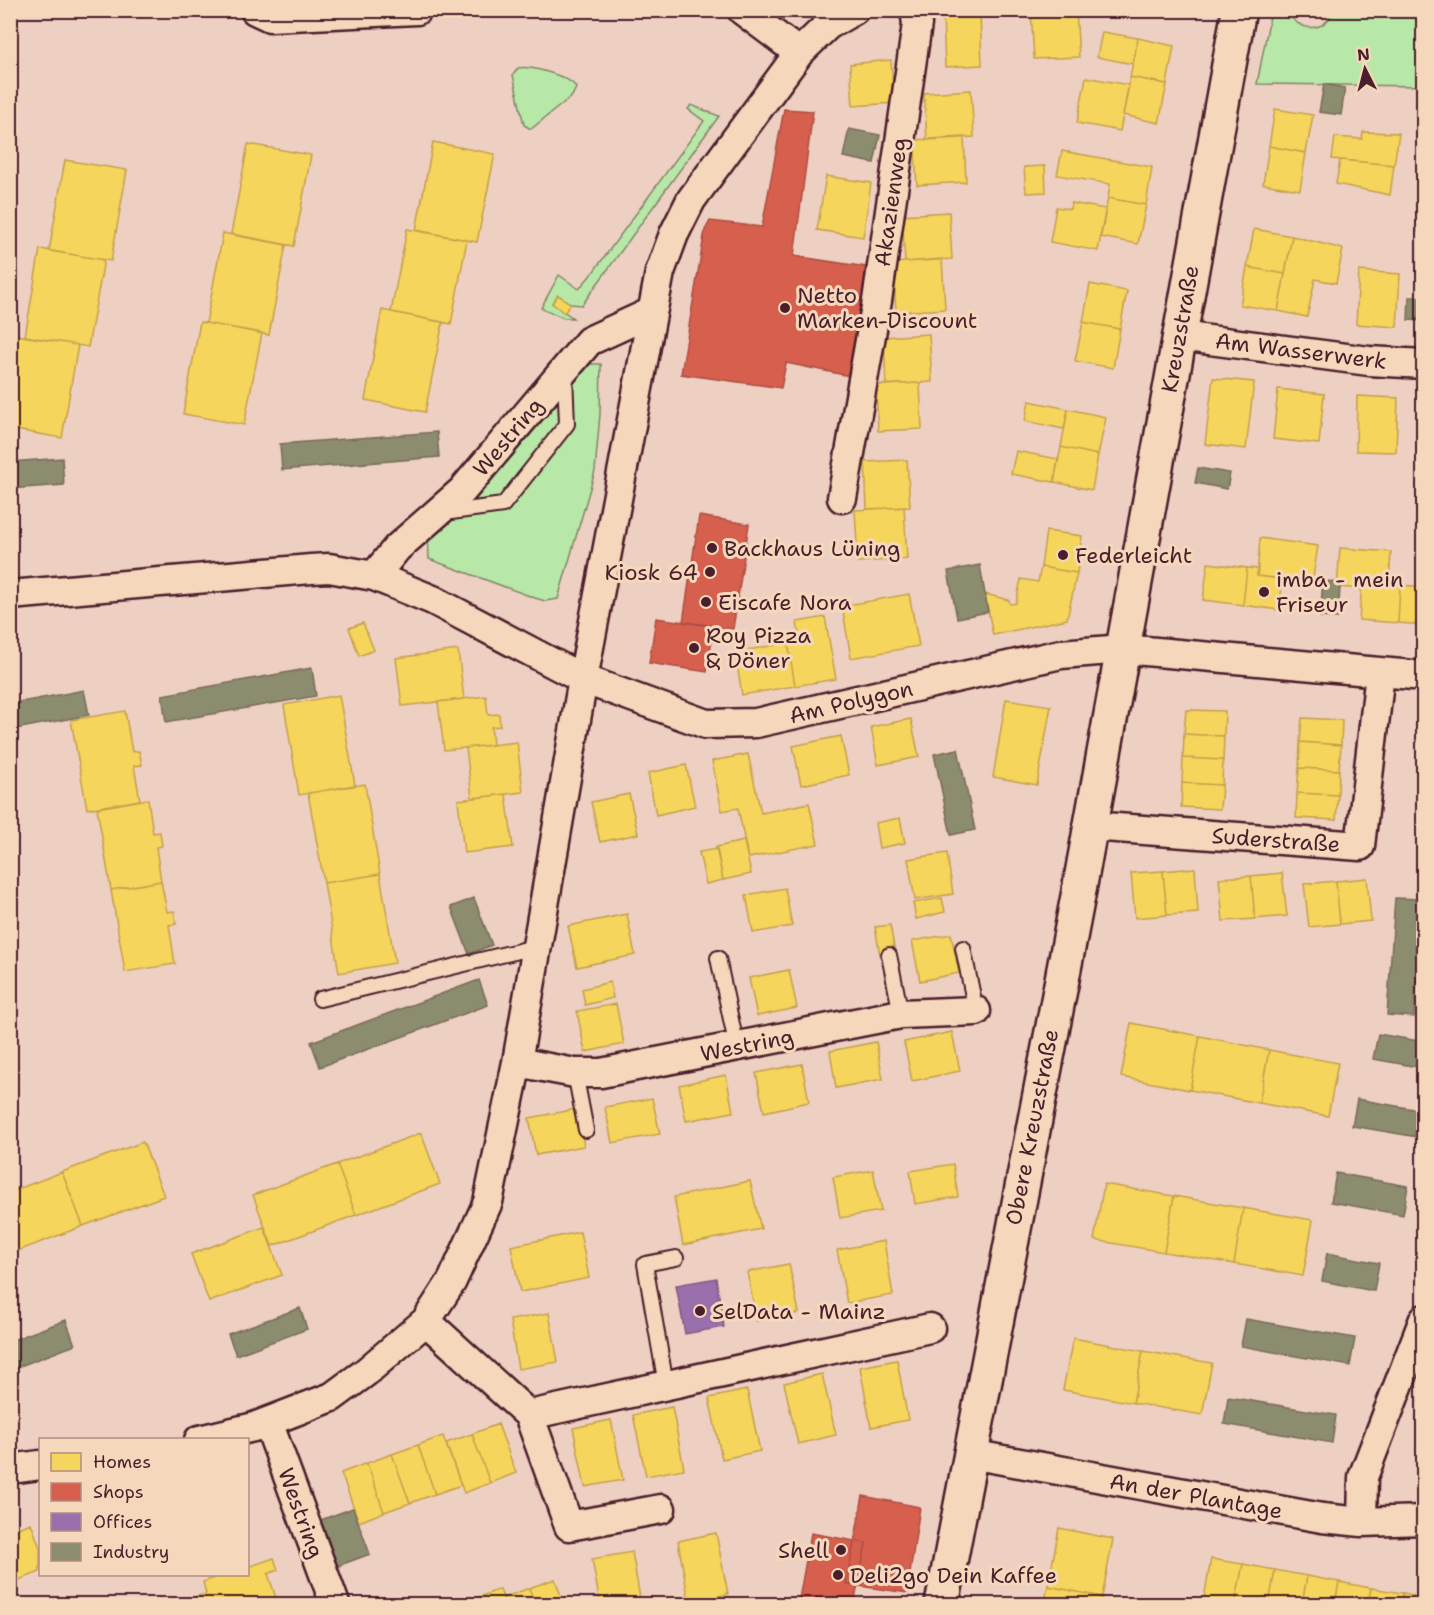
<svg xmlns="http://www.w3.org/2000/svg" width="1434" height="1615" font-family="'Shantell Sans',sans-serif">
<rect width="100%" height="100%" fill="#eed0c2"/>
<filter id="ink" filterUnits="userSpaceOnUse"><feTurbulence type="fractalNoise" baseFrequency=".0167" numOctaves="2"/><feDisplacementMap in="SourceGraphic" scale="12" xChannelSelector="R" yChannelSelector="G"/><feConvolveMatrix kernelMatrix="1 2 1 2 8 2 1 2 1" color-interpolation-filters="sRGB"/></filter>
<g filter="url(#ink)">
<path fill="#b8e8a7" stroke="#818469" stroke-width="1.5" d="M1271,11H1287C1297,31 1324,35 1333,11H1423V86L1257,84Z
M518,68C530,65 572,77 576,88L572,96L531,129L524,125L513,75Z
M691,105L719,116L582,305L571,304L558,295L552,303L573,318H564L541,308L559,275L579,289L594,271L704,121L688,109Z
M584,364H601L600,414L595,471L558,599L545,601L535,598L429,559L428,533L473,502Z"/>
<path fill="#f6d55c" stroke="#c29e4d" stroke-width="1.5" d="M1076,10L1079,57L1034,59L1031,11Z
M980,14L982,65L945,67L943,15Z
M1102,32L1138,38L1133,64L1097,57Z
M1138,38L1174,46L1167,84L1130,77Z
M891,60L894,103L853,106L850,64Z
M1086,77L1129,85L1120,131L1077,123Z
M1130,77L1167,84L1159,123L1123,115Z
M971,90L974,137L927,140L924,93Z
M1275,109L1313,115L1306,153L1269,146Z
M1363,132L1399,133L1394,165L1332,159L1335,137L1362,139Z
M964,137L966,182L917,185L914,140Z
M433,142L495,154L477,242L416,230Z
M248,144L311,155L294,246L231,234Z
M1269,146L1306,153L1300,190L1263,184Z
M1062,151L1152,167L1146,205L1108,198L1110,184L1057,175Z
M65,160L127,170L111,261L49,251Z
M1340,160L1394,165L1390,195L1336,184Z
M1045,166L1046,192L1026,193L1024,167Z
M826,176L871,183L863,237L817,230Z
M1108,198L1146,205L1138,244L1100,237Z
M1071,203L1106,209L1098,251L1050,242L1056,207L1070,209Z
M1416,210H1424V231L1418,232Z
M949,212L952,259L905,262L902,215Z
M407,229L467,240L451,324L391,312Z
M1254,229L1292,236L1285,274L1247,267Z
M223,233L286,245L269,335L206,323Z
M1292,236L1343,249L1336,283L1315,279L1307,317L1278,311Z
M40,249L104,260L88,347L25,336Z
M942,259L945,309L896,312L893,263Z
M1247,267L1285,274L1278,311L1240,305Z
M1359,271L1400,274L1397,327L1356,324Z
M1090,284L1127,291L1120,329L1083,322Z
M558,295L571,304L564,313L552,303Z
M382,310L443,322L425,412L365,400Z
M200,322L262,333L244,425L183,414Z
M1083,322L1120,329L1113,368L1075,361Z
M929,334L932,382L886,385L884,337Z
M16,335L78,345L62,438L10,429V366Z
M1213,378L1254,382L1246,449L1205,444Z
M920,383L922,429L878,431L876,385Z
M1278,389L1324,394L1319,444L1273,439Z
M1357,396L1398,398L1396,452L1356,451Z
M1029,401L1068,409L1064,429L1025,421Z
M1068,409L1106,417L1098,455L1061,447Z
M1061,447L1098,455L1092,490L1054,482Z
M1016,451L1058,459L1054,482L1011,474Z
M907,460L910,507L867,509L865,462Z
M904,507L907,559L858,562L855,510Z
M1046,531L1082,536L1077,573L1041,567Z
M1260,538L1318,546L1312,583L1257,576Z
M1340,548L1391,552L1389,584L1362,583V589L1337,587Z
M1208,563L1247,568L1243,605L1203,600Z
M1041,567L1077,573L1067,619L993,635L985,594L1009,600L1010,604L1016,603L1021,579L1038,582Z
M1247,568L1258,569L1257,576L1283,579L1279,610L1243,605Z
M1362,583L1400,585L1398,623L1359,620Z
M1400,585L1424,587V625L1398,623Z
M909,594L919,646L851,658L842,606Z
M825,617L836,679L795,686L788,643L800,641L797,622Z
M363,623L374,650L359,656L349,628Z
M788,643L795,686L742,695L735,652Z
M458,650L464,699L402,706L396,658Z
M339,695L355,785L299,795L284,705Z
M486,696L488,715L499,714L500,726L491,727L493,745L444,750L438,702Z
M1006,699L1051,706L1037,785L993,777Z
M1186,710L1225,711L1224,736L1184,734Z
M125,711L132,752L139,751L142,765L134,766L140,800L87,809L71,720Z
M1302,718L1342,720L1341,745L1300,742Z
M911,719L919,757L878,765L871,727Z
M1184,734L1224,736L1223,760L1183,758Z
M841,736L849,775L801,785L793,746Z
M517,742L523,792L472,798L466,748Z
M1300,742L1341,745L1339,770L1299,768Z
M748,754L761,813L809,803L818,844L748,858L738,808L722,811L712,761Z
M1183,758L1223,760L1222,785L1182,783Z
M686,765L695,806L656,815L648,773Z
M1299,768L1339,770L1338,795L1297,793Z
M1182,783L1222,785L1220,809L1181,807Z
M365,784L380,874L324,883L308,793Z
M1297,793L1338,795L1336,820L1296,818Z
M506,794L513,847L464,853L458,800Z
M629,794L638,834L600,842L591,802Z
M148,799L153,833L160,832L162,846L156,847L161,881L111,890L97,808Z
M900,818L905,843L879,848L875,823Z
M744,841L751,874L723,880L716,847Z
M717,849L723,880L706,884L699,852Z
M947,853L953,894L915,900L908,859Z
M1195,868L1198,913L1167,915L1163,871Z
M1163,871L1167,915L1135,918L1131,873Z
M1282,873L1287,916L1255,919L1251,876Z
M380,874L395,963L339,973L324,883Z
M1251,876L1255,919L1223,921L1219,878Z
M1367,878L1371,921L1340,924L1336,881Z
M161,881L167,912L174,911L175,918L176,924L169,925L175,964L125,972L111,890Z
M1336,881L1340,924L1309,927L1304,884Z
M785,888L792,926L753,933L746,895Z
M942,898L945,912L916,919L913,903Z
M627,914L635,955L577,967L568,926Z
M890,925L895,952L880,955L875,927Z
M951,934L959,973L920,981L912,941Z
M789,970L797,1008L757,1016L749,978Z
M610,982L613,998L585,1005L582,989Z
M616,1004L624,1044L585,1052L577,1011Z
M1131,1023L1200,1036L1190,1090L1121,1077Z
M952,1032L960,1071L912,1081L904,1042Z
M1200,1036L1269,1050L1259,1103L1190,1090Z
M876,1042L883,1079L836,1088L830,1051Z
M1269,1050L1338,1063L1328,1116L1259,1103Z
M10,1060L17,1091L10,1092Z
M802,1064L809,1102L764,1112L756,1073Z
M726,1075L733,1112L686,1121L679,1085Z
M652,1098L660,1134L612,1143L605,1107Z
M577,1109L584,1146L536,1155L529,1118Z
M421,1133L440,1184L356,1215L337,1164Z
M143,1142L164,1196L83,1226L62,1172Z
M337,1164L356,1215L272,1246L253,1195Z
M953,1164L958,1197L915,1204L910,1171Z
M873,1170L881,1211L840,1218L833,1177Z
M62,1172L83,1226L10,1254V1192Z
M750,1181L761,1229L683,1245L674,1197Z
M1104,1184L1174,1196L1164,1252L1094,1240Z
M1174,1196L1243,1208L1234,1264L1164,1252Z
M1243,1208L1313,1220L1303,1276L1234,1264Z
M264,1227L282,1275L209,1302L191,1254Z
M580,1232L589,1278L520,1292L511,1246Z
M884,1241L893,1295L847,1303L837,1250Z
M789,1264L799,1313L757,1321L747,1272Z
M549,1313L558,1362L518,1369L510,1320Z
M1073,1338L1143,1351L1133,1403L1063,1390Z
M1143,1351L1212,1363L1202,1415L1133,1403Z
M897,1360L908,1420L871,1427L860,1367Z
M822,1374L836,1435L798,1444L784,1383Z
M747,1390L760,1451L722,1459L709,1398Z
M672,1407L684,1469L646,1476L633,1415Z
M611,1420L623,1480L585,1487L573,1428Z
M498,1424L516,1473L490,1483L472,1434Z
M472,1434L490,1483L464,1493L446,1443Z
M443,1436L461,1485L435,1494L418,1445Z
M418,1445L435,1494L410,1503L392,1454Z
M392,1454L410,1503L384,1512L367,1463Z
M367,1463L384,1512L359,1522L341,1473Z
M31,1523L40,1548V1572L19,1580L10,1555V1531Z
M1059,1528L1113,1539L1102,1597L1048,1586Z
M716,1533L728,1594L689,1602L678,1541Z
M632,1552L641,1604H600L592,1559Z
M10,1555L19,1580L10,1583Z
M274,1558L278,1570L268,1574L276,1598L258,1604H211L210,1602L197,1604L194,1597L206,1594L203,1582L226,1574H248V1567Z
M1211,1559L1243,1564L1235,1604H1203Z
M1243,1564L1275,1570L1269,1604H1235Z
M1275,1570L1307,1576L1302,1604H1269Z
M1307,1576L1339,1582L1335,1604H1302Z
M555,1579L564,1604H535L529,1588Z
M1339,1582L1371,1588L1368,1604H1335Z
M1048,1586L1102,1597L1101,1604H1044Z
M529,1588L535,1604H505L503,1598Z
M1371,1588L1403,1593L1401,1604H1368Z
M500,1589L505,1604H476L474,1599Z
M1403,1593L1424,1597V1604H1401Z"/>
<path fill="#d6604d" stroke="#ac4c43" stroke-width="1.5" d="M784,109L813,111L794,256L866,267L850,376L786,363L781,388L681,374L705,230L710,221L762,227Z
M699,516L749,524L733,629L683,622Z
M656,618L714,626L707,672L649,663Z
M863,1496L920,1507L907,1593L846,1584Z
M811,1533L866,1543L854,1604H798Z"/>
<path fill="#9970ab" stroke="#815885" stroke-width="1.5" d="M716,1278L724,1327L685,1334L676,1285Z"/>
<path fill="#8c8c6e" stroke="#786b5a" stroke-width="1.5" d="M1324,84L1345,88L1341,115L1319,112Z
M849,129L880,135L874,163L843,157Z
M1409,297H1424V321L1408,320Z
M437,432L439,457L282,470L280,444Z
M62,458L64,485L10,489V462Z
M1198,468L1230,473L1227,489L1195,483Z
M980,565L988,612L957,618L948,571Z
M1323,581L1338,582L1337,587H1340L1338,618L1320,617Z
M312,668L316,696L166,722L162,695Z
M84,690L89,715L10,730V704Z
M958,749L975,830L951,835L934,754Z
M474,898L492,945L469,954L451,907Z
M1395,898L1422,899L1414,1017L1387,1015Z
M479,980L488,1005L320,1067L311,1042Z
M1378,1034L1424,1042V1068L1373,1059Z
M1357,1099L1424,1111V1138L1352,1126Z
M1336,1173L1408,1186L1403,1215L1331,1202Z
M1327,1253L1379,1263L1374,1291L1322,1281Z
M300,1308L307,1329L236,1355L228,1334Z
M1246,1319L1355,1338L1350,1366L1241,1346Z
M66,1320L75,1345L10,1370V1341Z
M1228,1397L1336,1415L1332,1443L1224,1424Z
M353,1508L370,1554L335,1567L318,1521Z"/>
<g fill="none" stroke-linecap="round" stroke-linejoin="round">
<g stroke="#4a1f2b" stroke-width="18">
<path id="lane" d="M444,513L503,505L567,424L565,375
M963,948L976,1011
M889,955L901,1014
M718,958L737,1048
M320,999L539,946
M575,1073L586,1130
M666,1385L645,1264L676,1258"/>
</g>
<g stroke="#4a1f2b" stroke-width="33">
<path id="street" d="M255,10L270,17L417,10
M742,10L799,53
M1179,336L1369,361L1424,364
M842,498L877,301L917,24L915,10
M374,576L397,548L462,491L589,341L652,312
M10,595L311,569L329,568L374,576L433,600L583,679L706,724L756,723L1061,654L1123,649L1424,676
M1090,826L1360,846L1380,673
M517,1062L575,1073H601L901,1014L976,1011
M426,1321L529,1415L930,1328
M529,1415L569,1526L661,1509
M268,1422L335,1604
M199,1440L254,1427L332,1397L366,1372L426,1321L452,1281L488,1202L517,1062L583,679L660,272L674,234L691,200L799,53L828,25L854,10
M970,1454L1322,1518L1362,1522L1424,1520
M10,1469L40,1465
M1362,1522L1363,1477L1424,1319"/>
</g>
<g stroke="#4a1f2b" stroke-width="38">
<path id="secondary" d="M942,1604L1078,896L1239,10"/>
</g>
<use href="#lane" stroke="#f5d7bb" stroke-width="14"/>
<use href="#street" stroke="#f5d7bb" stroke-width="28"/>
<use href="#secondary" stroke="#f5d7bb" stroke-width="33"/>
</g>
</g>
<g fill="#4a1f2b" stroke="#f5d7bb" stroke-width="2">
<circle cx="785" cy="308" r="6"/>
<circle cx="712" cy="548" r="6"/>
<circle cx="1063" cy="555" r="6"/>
<circle cx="710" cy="572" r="6"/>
<circle cx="1264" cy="592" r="6"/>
<circle cx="706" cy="602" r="6"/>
<circle cx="694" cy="648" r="6"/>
<circle cx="700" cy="1311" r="6"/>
<circle cx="841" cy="1550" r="6"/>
<circle cx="838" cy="1575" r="6"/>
</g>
<g text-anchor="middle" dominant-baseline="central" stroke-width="6" stroke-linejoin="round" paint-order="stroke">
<g font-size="22" fill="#4a1f2b" stroke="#f5d7bb">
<text transform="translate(891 202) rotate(-82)">Akazienweg</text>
<text transform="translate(1180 329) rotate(-80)">Kreuzstraße</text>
<text transform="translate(1301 351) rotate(7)">Am Wasserwerk</text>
<text transform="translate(508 437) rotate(-50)">Westring</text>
<text transform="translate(851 702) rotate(-13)">Am Polygon</text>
<text transform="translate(1276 840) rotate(4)">Suderstraße</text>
<text transform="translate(747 1045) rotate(-11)">Westring</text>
<text transform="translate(1032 1127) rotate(-79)">Obere Kreuzstraße</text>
<text transform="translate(1196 1496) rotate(10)">An der Plantage</text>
<text transform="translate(301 1513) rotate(70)">Westring</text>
</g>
<g font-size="22" fill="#4a1f2b" stroke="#f5d7bb" text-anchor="start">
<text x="797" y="295">Netto<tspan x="797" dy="25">Marken-Discount</tspan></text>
<text x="724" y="548">Backhaus Lüning</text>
<text x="1075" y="555">Federleicht</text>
<text x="698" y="572" text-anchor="end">Kiosk 64</text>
<text x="1276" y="579">imba - mein<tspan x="1276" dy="25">Friseur</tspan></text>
<text x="718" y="602">Eiscafe Nora</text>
<text x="706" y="635">Roy Pizza<tspan x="706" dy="25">&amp; Döner</tspan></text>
<text x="712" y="1311">SelData - Mainz</text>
<text x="829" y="1550" text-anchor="end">Shell</text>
<text x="850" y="1575">Deli2go Dein Kaffee</text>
</g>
</g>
<rect width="1434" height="1615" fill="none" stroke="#f5d7bb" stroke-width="36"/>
<rect x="18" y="18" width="1398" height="1579" fill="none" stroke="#4a1f2b" stroke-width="2" filter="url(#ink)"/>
<rect x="39" y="1438" width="210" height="138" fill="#f5d7bb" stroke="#b18d81" stroke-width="1.5"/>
<rect x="51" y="1453" width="30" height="18" fill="#f6d55c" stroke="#b18d81" stroke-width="1.5"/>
<text x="93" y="1468" font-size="18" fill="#4a1f2b">Homes</text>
<rect x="51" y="1483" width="30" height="18" fill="#d6604d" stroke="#b18d81" stroke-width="1.5"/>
<text x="93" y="1498" font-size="18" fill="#4a1f2b">Shops</text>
<rect x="51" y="1513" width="30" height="18" fill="#9970ab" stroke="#b18d81" stroke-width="1.5"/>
<text x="93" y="1528" font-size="18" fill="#4a1f2b">Offices</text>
<rect x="51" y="1543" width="30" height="18" fill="#8c8c6e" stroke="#b18d81" stroke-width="1.5"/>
<text x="93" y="1558" font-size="18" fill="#4a1f2b">Industry</text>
<g transform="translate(1365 69) rotate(354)" stroke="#f5d7bb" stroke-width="4.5" paint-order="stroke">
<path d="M0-4.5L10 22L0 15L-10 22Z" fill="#4a1f2b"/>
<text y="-9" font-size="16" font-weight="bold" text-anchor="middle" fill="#4a1f2b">N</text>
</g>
</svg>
